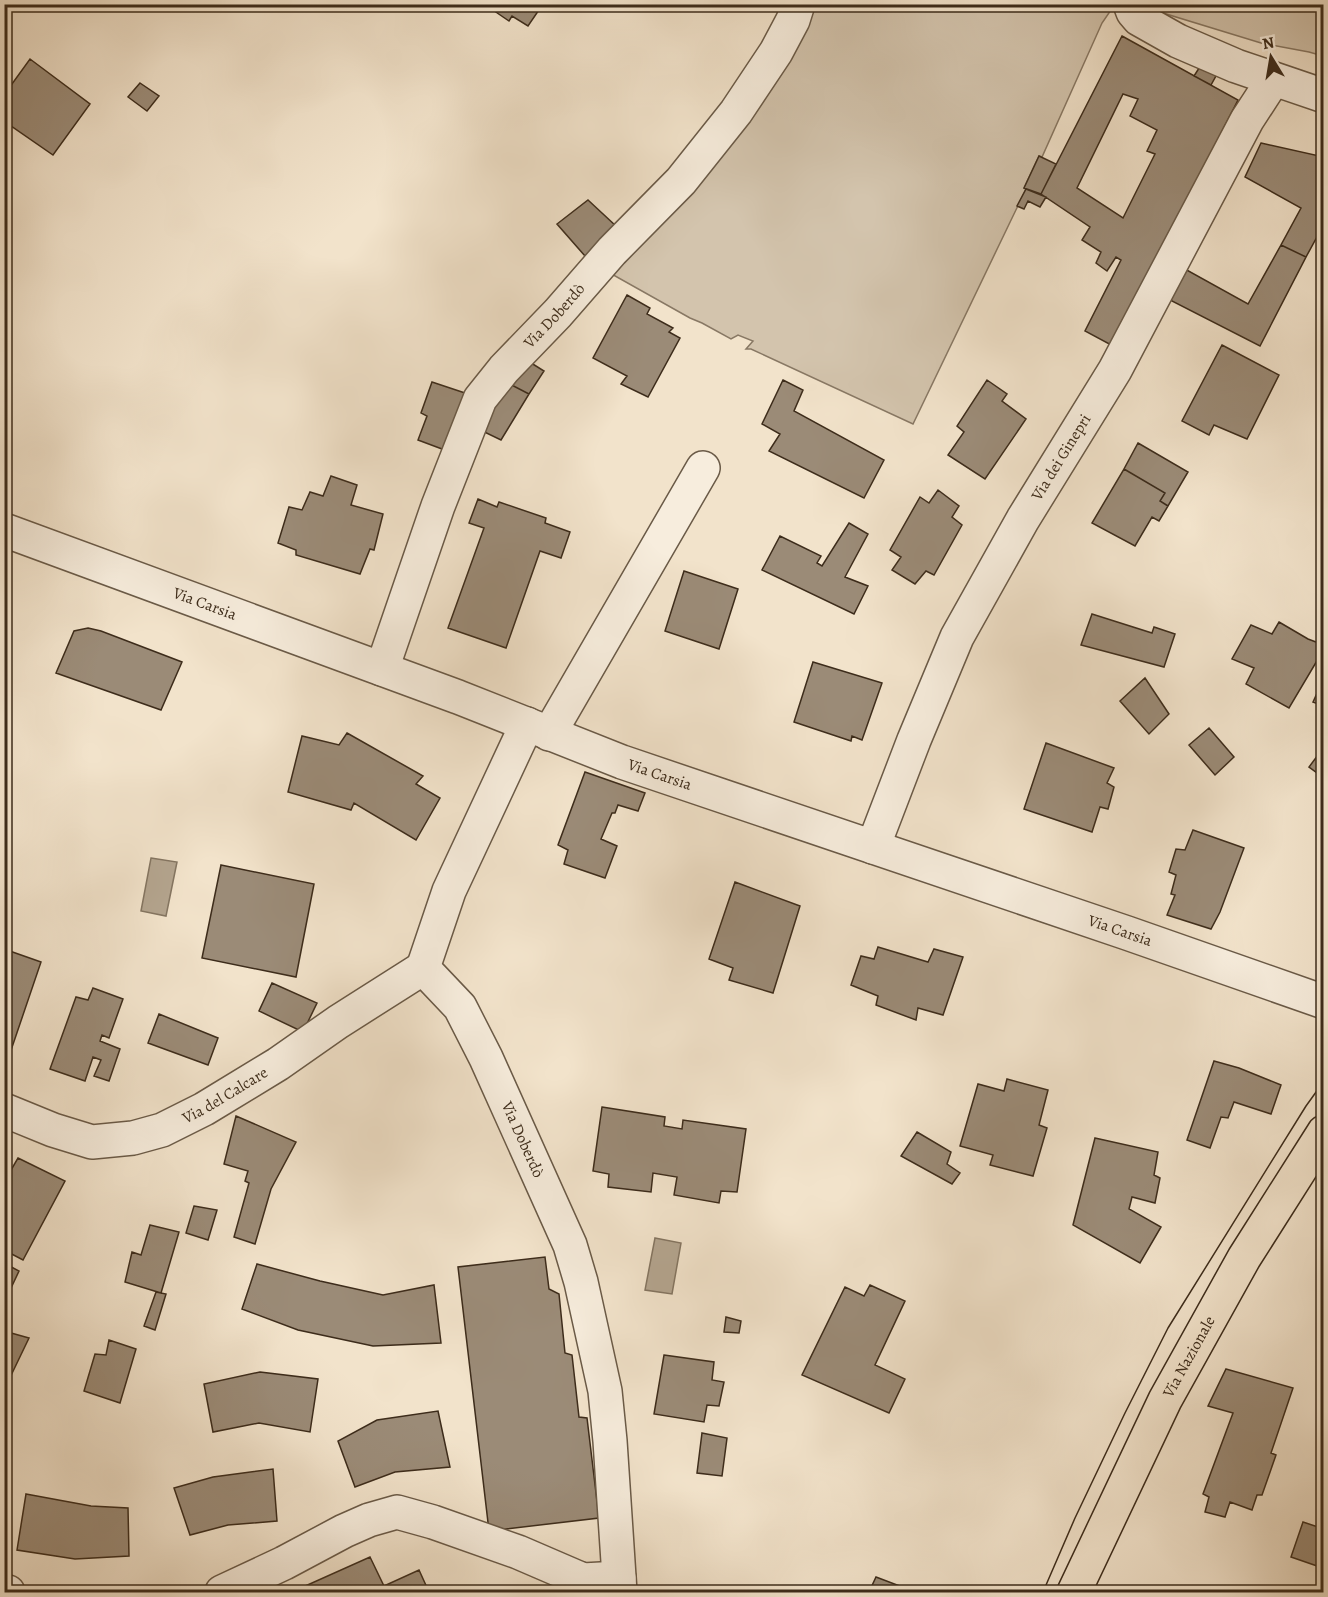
<svg xmlns="http://www.w3.org/2000/svg" width="1328" height="1597" font-family="Alegreya,serif">
<rect width="100%" height="100%" fill="#f2e3cb"/>
<filter id="stains"><feTurbulence type="fractalNoise" baseFrequency=".00333" numOctaves="4"/><feColorMatrix values="0 0 0 0 .2 0 0 0 0 .09 0 0 0 0 .02 0 0 0 .5 -.17"/></filter>
<radialGradient id="worn" r=".72"><stop offset=".6" stop-color="#630" stop-opacity="0"/><stop offset="1" stop-color="#630" stop-opacity=".3"/></radialGradient>
<path fill="#d3c4ad" stroke="#887864" stroke-width="1.5" d="M807,5H1112L1111,10L1102,23L1042,157L1039,156L1024,188L1026,189L913,424L751,349H746L753,341L738,335L731,339L702,323L690,318L608,272Z
M1147,5H1323V56L1309,52L1261,43L1150,9Z"/>
<path fill="#b4a58f" stroke="#847561" stroke-width="1.5" d="M151,858L177,862L166,916L141,911Z
M655,1238L681,1243L672,1294L645,1290Z"/>
<path fill="#9b8b77" stroke="#3d2c1b" stroke-width="1.5" fill-rule="evenodd" d="M489,4H543L528,26L512,16L509,21L487,6Z
M1122,36L1238,100L1113,346L1085,331L1121,260L1116,257L1107,271L1096,263L1101,252L1082,240L1090,227L1041,194ZM1123,94L1138,99L1130,116L1157,130L1147,151L1155,154L1123,218L1077,188Z
M30,59L90,104L53,155L4,121V95Z
M1201,65L1217,74L1211,85L1194,76Z
M140,83L159,96L147,111L128,97Z
M1261,143L1324,157V224L1306,257L1281,245L1301,208L1245,177Z
M1039,156L1056,164L1041,194L1024,188Z
M1026,189L1046,197L1040,207L1028,201L1024,209L1017,206Z
M588,200L617,227L585,256L557,224Z
M1281,245L1306,257L1260,346L1168,299L1185,269L1248,304Z
M627,295L650,308L647,314L673,328L669,332L680,338L648,397L621,384L627,376L593,358Z
M1222,345L1279,375L1247,439L1214,425L1209,435L1182,421Z
M528,361L544,371L529,394L504,381Z
M783,380L803,390L794,411L884,460L864,498L769,451L780,434L762,424Z
M987,380L1007,394L1002,401L1026,419L985,479L948,455L964,432L957,426Z
M504,381L529,394L501,440L474,427Z
M432,382L471,395L450,452L418,440L427,416L421,413Z
M1138,443L1188,472L1168,506L1160,501L1165,493L1124,469Z
M1124,469L1165,493L1160,501L1168,506L1159,521L1152,517L1135,546L1092,523Z
M331,476L357,485L351,505L383,514L374,550L370,549L360,574L296,555V550L278,543L289,507L302,510L310,492L323,496Z
M938,490L959,506L952,517L962,525L934,575L926,571L915,584L892,570L901,557L890,550L920,497L929,503Z
M478,499L497,507L499,502L546,518L545,523L570,532L561,558L540,551L506,648L448,628L484,528L469,523Z
M849,523L868,534L845,577L868,586L854,614L762,570L780,536L821,556L817,563L822,566Z
M684,571L738,589L719,649L665,631Z
M1092,614L1152,633L1154,627L1175,634L1164,667L1081,645Z
M1279,622L1308,639L1324,645V649L1289,708L1246,684L1254,668L1232,659L1251,625L1272,634Z
M88,628L101,631L182,662L161,710L56,673L74,631Z
M813,662L882,683L862,740L852,736L851,741L794,722Z
M1145,678L1169,714L1149,734L1120,701Z
M1324,678V706L1313,702Z
M1209,728L1234,757L1215,775L1189,745Z
M347,733L423,776L416,784L440,798L416,840L354,803L351,810L288,792L302,736L339,745Z
M1046,743L1114,768L1107,783L1114,787L1108,809L1100,807L1092,832L1024,809Z
M1324,747V778L1309,767Z
M585,772L645,793L638,811L618,805L615,813H612L601,839L617,846L605,878L564,864L568,850L558,845Z
M1193,830L1244,848L1220,912L1211,929L1167,915L1175,895L1171,894L1176,875L1169,872L1176,849L1185,850Z
M221,865L314,884L296,977L202,958Z
M735,882L800,906L773,993L729,980L733,968L709,959Z
M878,947L928,962L934,949L963,957L943,1015L918,1008L916,1020L876,1005L878,996L851,985L861,956L874,959Z
M4,949L41,962L7,1062L4,1061Z
M272,983L317,1003L303,1032L259,1011Z
M93,988L123,999L109,1038L102,1035L100,1041L120,1049L109,1081L94,1076L101,1060L93,1057L85,1081L50,1069L76,997L88,1000Z
M159,1014L218,1038L208,1065L148,1043Z
M1214,1061L1239,1068L1281,1085L1271,1114L1234,1102L1228,1118L1221,1117L1210,1148L1187,1140Z
M1007,1079L1048,1090L1039,1125L1047,1128L1033,1176L990,1165L993,1155L960,1146L978,1084L1004,1091Z
M602,1107L665,1117L664,1126L682,1129L683,1120L746,1129L737,1192L721,1191L719,1203L674,1195L677,1177L653,1173L651,1192L608,1187L609,1174L593,1171Z
M236,1116L296,1142L271,1189L255,1244L234,1237L249,1183L245,1181L248,1171L224,1164Z
M917,1132L951,1152L947,1164L960,1173L952,1184L901,1156Z
M1095,1138L1158,1152L1154,1175L1160,1178L1155,1203L1132,1197L1129,1209L1161,1227L1140,1263L1073,1225Z
M18,1158L65,1181L23,1260L4,1250V1182Z
M194,1206L217,1210L208,1240L186,1233Z
M150,1225L179,1232L161,1293L125,1282L132,1252L141,1255Z
M545,1257L549,1289L559,1294L565,1353L572,1355L579,1417L587,1418L599,1518L489,1531L458,1267Z
M4,1263L19,1271L11,1288L4,1285Z
M257,1264L320,1281L383,1295L434,1285L441,1343L373,1346L298,1330L242,1309Z
M870,1285L905,1301L875,1365L905,1379L889,1413L802,1375L845,1287L864,1296Z
M156,1292L166,1294L155,1330L144,1326Z
M726,1317L741,1321L739,1333L724,1332Z
M4,1331L29,1338L4,1390Z
M109,1340L136,1349L120,1403L84,1391L95,1354L106,1355Z
M664,1355L714,1362L712,1380L724,1382L719,1406L707,1405L704,1422L654,1414Z
M1226,1369L1293,1388L1271,1453L1276,1455L1262,1495H1257L1252,1510L1230,1502L1225,1517L1205,1512L1209,1497L1203,1494L1233,1413L1208,1406Z
M260,1372L318,1379L310,1432L259,1423L213,1432L204,1384Z
M438,1411L450,1467L395,1472L355,1487L338,1441L377,1420Z
M702,1433L727,1438L722,1476L697,1473Z
M273,1469L277,1521L228,1525L190,1535L174,1488L213,1477Z
M26,1494L91,1506L128,1508L129,1556L75,1559L17,1550Z
M1303,1522L1324,1529V1556L1320,1567L1291,1557Z
M370,1557L384,1586L419,1570L429,1592H294V1591Z
M876,1577L913,1591L912,1592H869Z"/>
<g fill="none" stroke-linecap="round" stroke-linejoin="round">
<g stroke="#6a5a47" stroke-width="36">
<g id="minor">
<path d="M1130,4L1133,12L1139,19L1178,41L1236,66L1324,96"/>
<path id="s1" d="M4,530L458,697L622,762L1127,933L1324,1002"/>
<path id="s2" d="M382,669L438,506L480,399L504,369L558,313L612,251L681,181L736,112L776,52L793,20L798,4"/>
<path id="s3" d="M527,724L449,891L423,968L460,1007L486,1058L570,1245L581,1282L605,1391L610,1441L620,1592"/>
<path d="M549,734L703,468"/>
<path id="s4" d="M873,847L914,740L957,637L1023,519L1115,370L1247,120L1273,80"/>
<path id="s5" d="M4,1110L53,1130L92,1142L133,1138L162,1130L204,1109L278,1064L338,1022L423,968"/>
<path d="M4,1591L8,1592"/>
<path d="M222,1592L284,1563L344,1531L369,1520L397,1512L433,1522L518,1552L583,1580L619,1578"/>
</g>
</g>
<g stroke="#3d2c1b" stroke-width="36">
<g id="major">
<path id="s6" d="M1074,1592L1165,1400L1244,1258L1324,1132"/>
</g>
</g>
<use href="#minor" stroke="#f7eddd" stroke-width="33"/>
<use href="#major" stroke="#f2e3cb" stroke-width="33"/>
<path stroke="#3d2c1b" stroke-width="1.5" d="M1043,1592L1075,1518L1125,1413L1168,1328L1306,1106L1324,1081"/>
</g>
<g text-anchor="middle" dominant-baseline="central" stroke-width="6" stroke-linejoin="round" paint-order="stroke">
<g font-size="16" fill="#3d2c1b" stroke="#f7eddd">
<text stroke="none"><textPath href="#s2" startOffset="399">Via Doberdò</textPath></text>
<text stroke="none"><textPath href="#s4" startOffset="434">Via dei Ginepri</textPath></text>
<text stroke="none"><textPath href="#s1" startOffset="214">Via Carsia</textPath></text>
<text stroke="none"><textPath href="#s1" startOffset="700">Via Carsia</textPath></text>
<text stroke="none"><textPath href="#s1" startOffset="1186">Via Carsia</textPath></text>
<text stroke="none"><textPath href="#s5" startOffset="237">Via del Calcare</textPath></text>
<text stroke="none"><textPath href="#s3" startOffset="466">Via Doberdò</textPath></text>
<text stroke="none"><textPath href="#s6" startOffset="262">Via Nazionale</textPath></text>
</g>
</g>
<rect width="1328" height="1597" fill="none" stroke="#f2e3cb" stroke-width="24"/>
<rect x="6" y="6" width="1316" height="1585" fill="none" stroke="#3d2c1b" stroke-width="3"/>
<rect x="12" y="12" width="1304" height="1573" fill="none" stroke="#3d2c1b" stroke-width="1.5"/>
<g transform="translate(1271 57) rotate(349)" stroke="#f7eddd" stroke-width="4.5" paint-order="stroke">
<path d="M0-4.5L10 22L0 15L-10 22Z" fill="#3d2c1b"/>
<text y="-9" font-size="16" font-weight="bold" text-anchor="middle" fill="#3d2c1b">N</text>
</g>
<rect width="100%" height="100%" filter="url(#stains)"/>
<rect width="100%" height="100%" fill="url(#worn)"/>
</svg>
